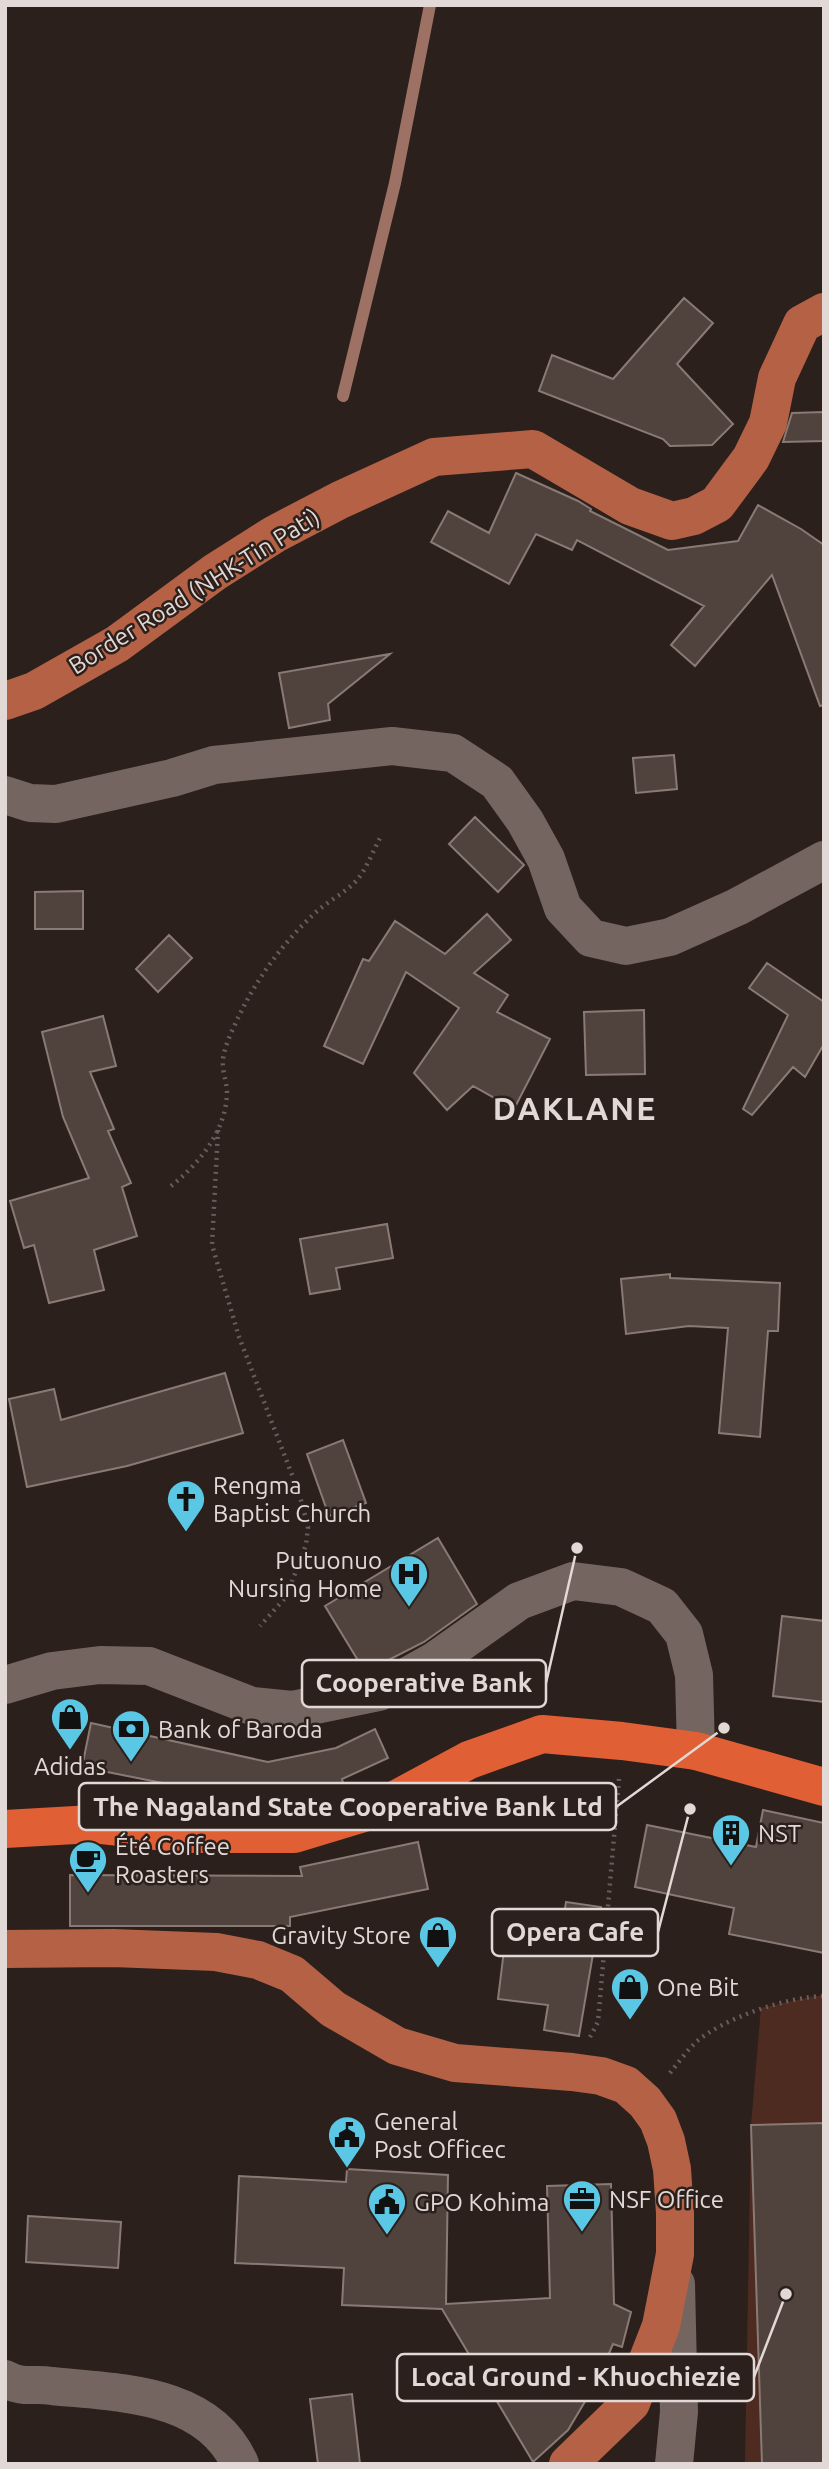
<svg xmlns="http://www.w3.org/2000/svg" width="829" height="2469" font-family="Ubuntu,sans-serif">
<rect width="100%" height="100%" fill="#2c201c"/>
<path fill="#4e2b20" d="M815,1996H824V2464H745L751,2125L761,2008Z"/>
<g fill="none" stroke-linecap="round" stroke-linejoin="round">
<path stroke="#9d7265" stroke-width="12" d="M343,396L395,183L430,5"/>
</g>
<path fill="#50423d" stroke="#8a7a75" stroke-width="2" d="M684,298L713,323L677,364L733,424L712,445L670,446L663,439L539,391L552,355L613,379Z
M824,412V441L783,442L792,413Z
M516,473L578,501L591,509L590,511L668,550L738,541L758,505L801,529L824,545V705L820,706L772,575L695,666L671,645L704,606L577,540L572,550L536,534L509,584L431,542L448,511L489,533Z
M390,654L328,704L330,720L289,728L279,673Z
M674,755L677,789L636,793L633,758Z
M475,817L524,865L498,892L449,844Z
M83,891V929H35V892Z
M487,914L511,940L474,973L508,995L497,1012L550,1039L514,1109L473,1086L447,1110L414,1073L459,1008L406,972L363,1064L324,1046L363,959L369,961L395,921L445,954Z
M169,935L192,958L158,992L136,969Z
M767,963L824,1002V1044L805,1077L793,1067L752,1115L743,1109L788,1015L749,988Z
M644,1010L645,1074L586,1075L584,1012Z
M103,1016L116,1066L90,1072L114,1129L108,1131L131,1183L122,1187L137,1236L94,1250L104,1290L49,1303L34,1245L24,1248L10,1201L89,1178L63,1117L42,1032Z
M387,1224L393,1258L336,1268L340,1289L310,1294L300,1239Z
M670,1274V1278L780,1283L778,1331H768L760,1437L719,1433L728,1328L689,1326L626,1334L621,1279Z
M225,1373L243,1433L127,1466L27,1487L9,1399L54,1389L61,1420Z
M343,1440L366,1503L329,1516L307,1454Z
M438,1538L477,1604L424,1642L365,1672L325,1606Z
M782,1616L824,1621V1702L773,1696Z
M91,1723L268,1762L336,1748L375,1729L388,1758L342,1779L343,1783L308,1790L254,1797L253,1801L82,1767Z
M763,1810L824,1823V1953L729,1934L734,1908L635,1887L647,1825L756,1847Z
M418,1842L428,1889L290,1917V1926H70V1875L302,1876L300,1867Z
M566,1902L601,1907L579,2036L544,2030L548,2005L498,1999L506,1934L560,1941Z
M824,2123V2464H762L751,2125Z
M347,2169L448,2175L446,2304L550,2298L547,2186L611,2184L614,2304L631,2312L622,2347L613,2344L596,2383L568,2430L533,2462L442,2309L342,2305L344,2268L235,2263L239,2176L346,2182Z
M28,2216L121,2222L118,2268L26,2262Z
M352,2394L360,2464H318L310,2399Z"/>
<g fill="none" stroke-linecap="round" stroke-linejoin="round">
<path stroke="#685d5a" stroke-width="4.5" stroke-dasharray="2 5" stroke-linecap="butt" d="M218,1130L212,1245L239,1337L299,1493L308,1527L306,1545L286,1597L260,1626
M171,1186C199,1164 226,1131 227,1093C227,1082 222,1072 223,1061C223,1046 239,1016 246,1002C264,969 287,939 315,913C328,901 345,893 357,880C367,868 373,851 380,838
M590,2037L598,2022L619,1779
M670,2073C678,2063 686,2052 695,2043C723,2018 787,1997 824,1996"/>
<path stroke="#746560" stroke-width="38" d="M5,795L30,803L56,804L172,778L214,765L392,746L453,753L497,782L525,821L546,859L563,908L591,938L626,946L670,937L737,907L824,860
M5,1685L52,1671L100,1665L149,1666L252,1706L292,1710L379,1692L436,1660L519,1601L573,1581L621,1587L662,1606L684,1634L694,1675L696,1751
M5,2379C24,2389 32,2383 52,2386C119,2393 208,2392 240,2464
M674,2464L679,2412L676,2284"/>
<path stroke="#b56146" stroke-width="38" d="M5,701L34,691L117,644L215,572L275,534L340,500L434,457L533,449L630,506L672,521L694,516L717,504L751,458L768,423L777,378L802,324L824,312
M5,1949L113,1948L216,1952L258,1960L292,1974L333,2009L397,2046L455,2063L572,2072L601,2076L626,2085L645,2102L658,2120L666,2141L672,2169L675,2213V2254L661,2326L631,2403L568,2464"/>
<path stroke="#e15f35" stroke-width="38" d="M5,1829L93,1824L184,1834H294L380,1808L469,1760L542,1734L622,1741L696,1751L824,1787"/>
</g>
<defs>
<g id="church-pin" transform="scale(2.0125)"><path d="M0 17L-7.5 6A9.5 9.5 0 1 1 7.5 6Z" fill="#5ac8e5" stroke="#2c201c"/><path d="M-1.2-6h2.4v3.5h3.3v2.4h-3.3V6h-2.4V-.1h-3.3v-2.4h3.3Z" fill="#111"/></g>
<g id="hospital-pin" transform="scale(2.0125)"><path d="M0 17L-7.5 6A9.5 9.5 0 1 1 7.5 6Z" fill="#5ac8e5" stroke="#2c201c"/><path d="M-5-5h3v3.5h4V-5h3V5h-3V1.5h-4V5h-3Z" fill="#111"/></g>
<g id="shop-pin" transform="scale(2.0125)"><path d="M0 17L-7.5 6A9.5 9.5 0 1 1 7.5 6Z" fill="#5ac8e5" stroke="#2c201c"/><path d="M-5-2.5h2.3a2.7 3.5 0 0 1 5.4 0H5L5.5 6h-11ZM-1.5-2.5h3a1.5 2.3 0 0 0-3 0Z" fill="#111"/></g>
<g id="bank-pin" transform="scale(2.0125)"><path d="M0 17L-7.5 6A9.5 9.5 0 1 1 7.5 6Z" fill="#5ac8e5" stroke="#2c201c"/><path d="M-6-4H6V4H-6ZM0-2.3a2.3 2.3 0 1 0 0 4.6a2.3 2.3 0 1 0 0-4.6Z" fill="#111"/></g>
<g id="building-pin" transform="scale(2.0125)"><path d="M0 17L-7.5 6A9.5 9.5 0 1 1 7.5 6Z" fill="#5ac8e5" stroke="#2c201c"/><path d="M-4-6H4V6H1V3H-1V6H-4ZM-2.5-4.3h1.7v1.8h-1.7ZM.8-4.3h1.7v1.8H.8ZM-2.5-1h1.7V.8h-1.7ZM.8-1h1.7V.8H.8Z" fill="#111"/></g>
<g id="cafe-pin" transform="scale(2.0125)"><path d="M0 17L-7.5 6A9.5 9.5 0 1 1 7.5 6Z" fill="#5ac8e5" stroke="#2c201c"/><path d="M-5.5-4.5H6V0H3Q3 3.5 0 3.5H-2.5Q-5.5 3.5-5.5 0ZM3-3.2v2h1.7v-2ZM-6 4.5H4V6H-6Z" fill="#111"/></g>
<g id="civic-pin" transform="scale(2.0125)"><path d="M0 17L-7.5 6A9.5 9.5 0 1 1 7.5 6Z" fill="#5ac8e5" stroke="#2c201c"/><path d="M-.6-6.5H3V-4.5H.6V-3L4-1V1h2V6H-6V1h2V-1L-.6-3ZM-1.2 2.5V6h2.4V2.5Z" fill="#111"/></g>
<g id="office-pin" transform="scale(2.0125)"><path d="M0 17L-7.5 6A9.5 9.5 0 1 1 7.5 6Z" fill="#5ac8e5" stroke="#2c201c"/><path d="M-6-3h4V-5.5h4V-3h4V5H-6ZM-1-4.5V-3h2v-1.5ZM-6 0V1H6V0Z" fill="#111"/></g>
</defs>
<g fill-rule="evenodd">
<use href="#church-pin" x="186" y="1499"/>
<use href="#hospital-pin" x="409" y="1574"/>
<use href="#shop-pin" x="70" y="1717"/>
<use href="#bank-pin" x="131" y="1729"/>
<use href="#building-pin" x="731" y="1833"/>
<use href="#cafe-pin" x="88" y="1860"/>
<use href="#shop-pin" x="438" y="1935"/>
<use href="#shop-pin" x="630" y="1987"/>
<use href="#civic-pin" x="347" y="2135"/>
<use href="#office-pin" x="582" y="2199"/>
<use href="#civic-pin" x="387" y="2202"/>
</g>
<g text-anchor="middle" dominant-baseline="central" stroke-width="5" stroke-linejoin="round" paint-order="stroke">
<g font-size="24" fill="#e2d9d6" stroke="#2c201c">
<text transform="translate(194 591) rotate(-32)">Border Road (NHK-Tin Pati)</text>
</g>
<g font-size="24" fill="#e2d9d6" stroke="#2c201c" text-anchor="start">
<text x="213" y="1485">Rengma<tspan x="213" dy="28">Baptist Church</tspan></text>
<text x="382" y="1560" text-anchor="end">Putuonuo<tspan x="382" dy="28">Nursing Home</tspan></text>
<text x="158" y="1729">Bank of Baroda</text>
<text x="70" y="1766" text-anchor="middle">Adidas</text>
<text x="758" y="1833">NST</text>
<text x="115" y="1846">Été Coffee<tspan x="115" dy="28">Roasters</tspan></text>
<text x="411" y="1935" text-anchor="end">Gravity Store</text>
<text x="657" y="1987">One Bit</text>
<text x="374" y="2121">General<tspan x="374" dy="28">Post Officec</tspan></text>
<text x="609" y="2199">NSF Office</text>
<text x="414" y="2202">GPO Kohima</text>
</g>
<g font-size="32" font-weight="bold" letter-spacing="2" fill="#e2d9d6" stroke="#2c201c">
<text x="575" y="1108">DAKLANE</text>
</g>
</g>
<path fill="none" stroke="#e2d9d6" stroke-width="2.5" d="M577 1548L546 1683M724 1728L616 1807M690 1809L658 1932M786 2294L754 2377"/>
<g fill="#e2d9d6" stroke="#2c201c" stroke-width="2.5">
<circle cx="577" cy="1548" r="7"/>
<circle cx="724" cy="1728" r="7"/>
<circle cx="690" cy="1809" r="7"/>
<circle cx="786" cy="2294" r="7"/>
</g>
<g fill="#2c201c" stroke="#e2d9d6" stroke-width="2.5">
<rect x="302" y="1660" width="244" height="47" rx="7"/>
<rect x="79" y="1783" width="537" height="47" rx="7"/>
<rect x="492" y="1909" width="166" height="47" rx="7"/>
<rect x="397" y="2354" width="357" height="47" rx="7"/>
</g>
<g font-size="26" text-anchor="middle" font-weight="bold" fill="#e2d9d6">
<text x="424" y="1692">Cooperative Bank</text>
<text x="348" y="1816">The Nagaland State Cooperative Bank Ltd</text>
<text x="575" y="1941">Opera Cafe</text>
<text x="576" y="2386">Local Ground - Khuochiezie</text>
</g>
<rect width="829" height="2469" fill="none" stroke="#e2d9d6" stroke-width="14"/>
</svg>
